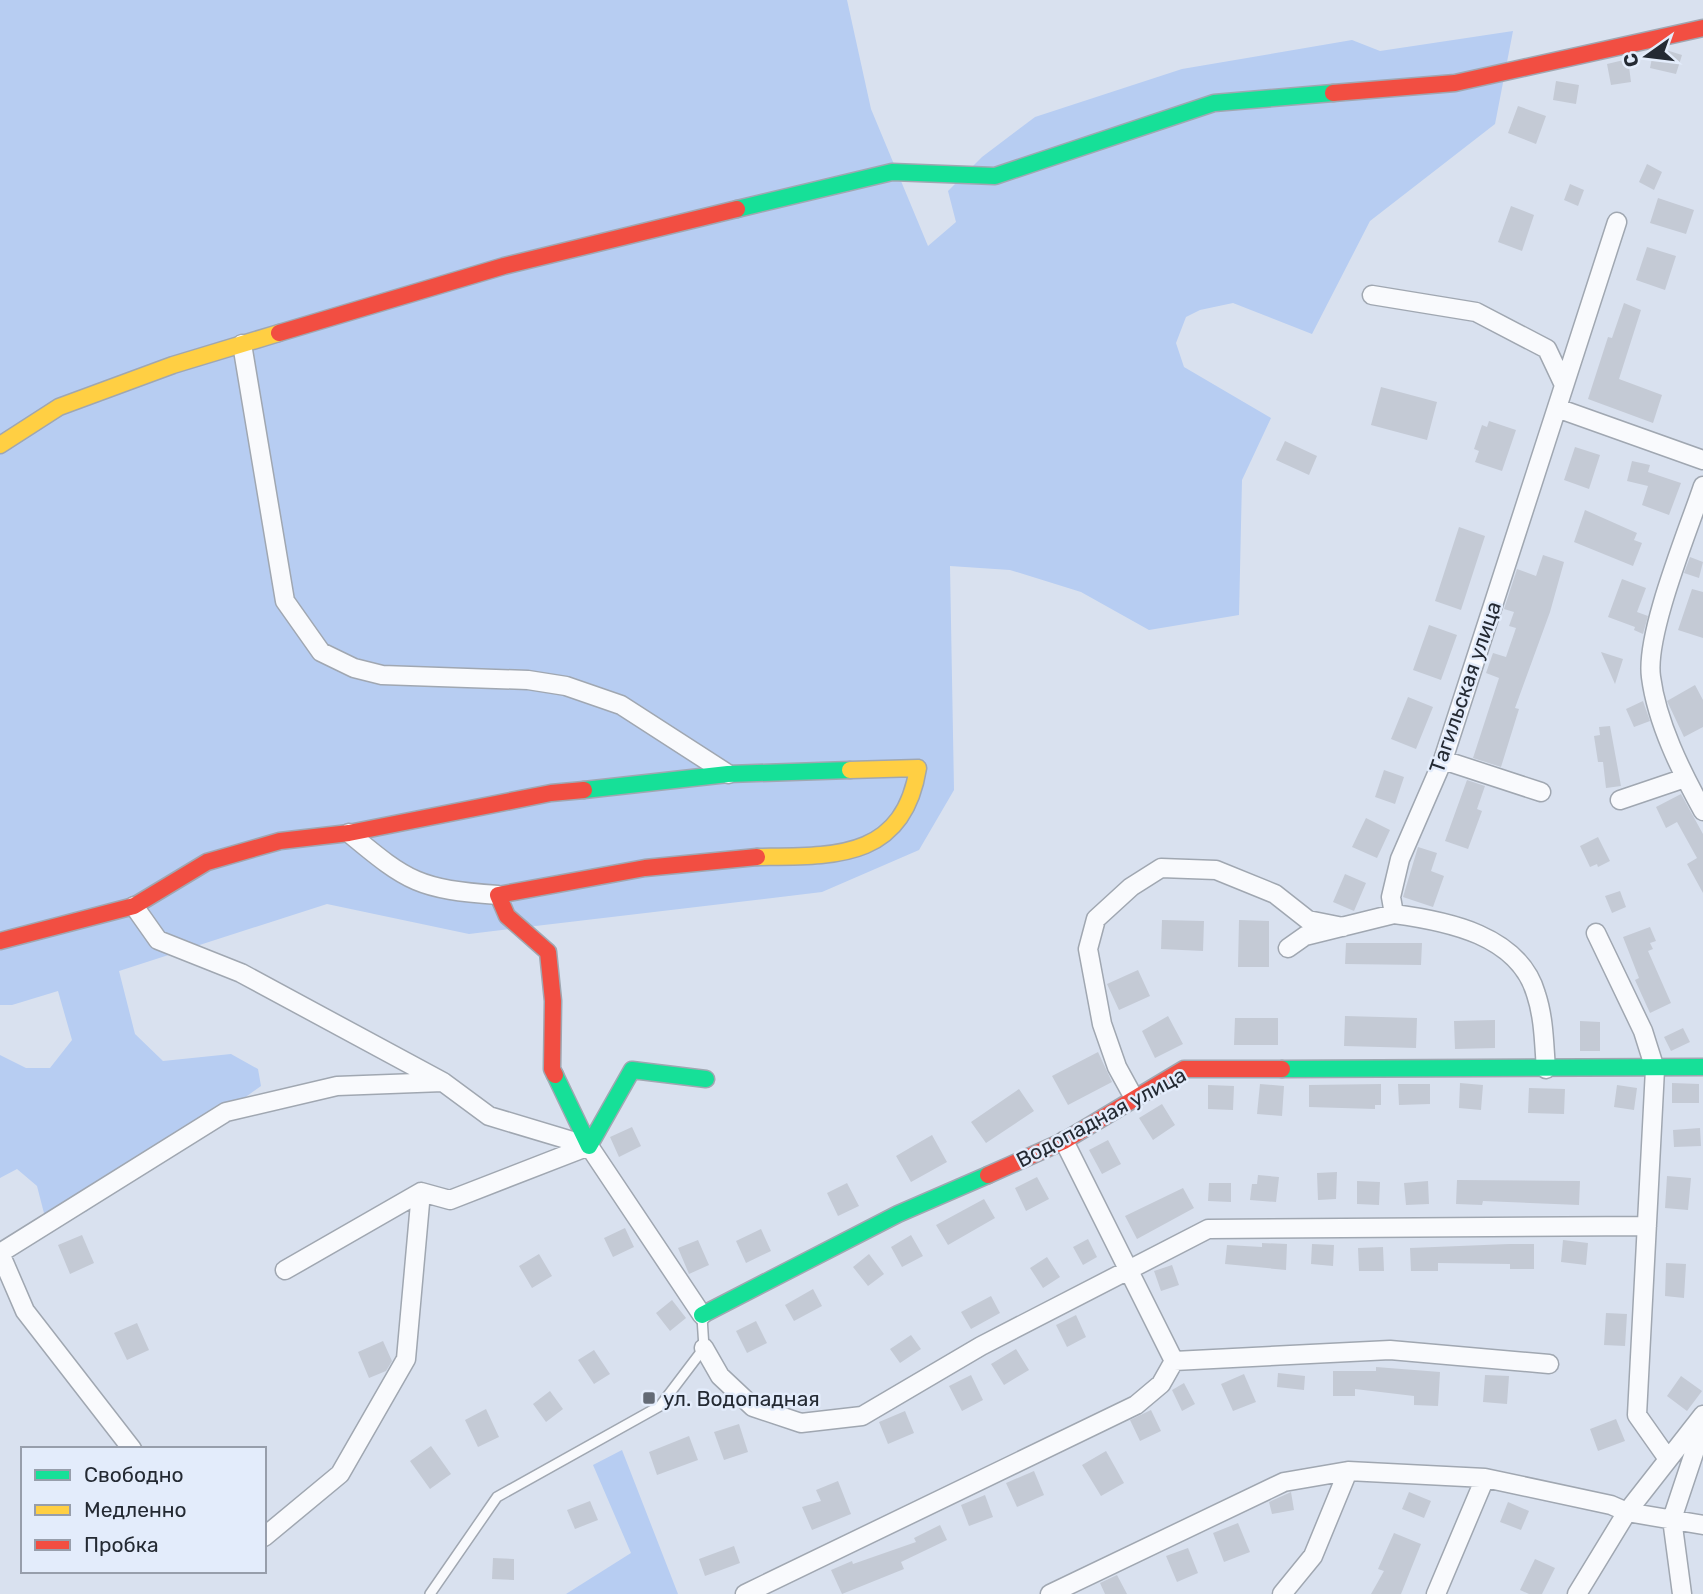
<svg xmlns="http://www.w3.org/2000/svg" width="1703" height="1594" font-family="Rubik,sans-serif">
<rect width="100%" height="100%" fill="#d9e1ef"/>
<path fill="#b7cdf2" d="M0,0H847L871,109L928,246L956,222L948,191L982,157L1035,117L1182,69L1352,40L1380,51L1513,31L1495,124L1370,221L1312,334L1233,303L1200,310L1186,317L1176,343L1184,367L1271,418L1242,480L1239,615L1149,630L1081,592L1010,570L950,566L954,790L919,850L822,892L469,934L327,904L119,971L135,1034L163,1061L231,1054L258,1069L261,1086L86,1212L45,1217L37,1186L17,1169L0,1178V1055L26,1068H50L72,1040L58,991L12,1005H0Z
M622,1450L678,1594H566L631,1553L593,1465Z"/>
<path fill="#c4cad5" d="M1666,50L1682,55L1676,74L1650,68L1653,53Z
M1628,59L1631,82L1611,85L1607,64Z
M1556,81L1579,85L1576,104L1553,100Z
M1518,106L1546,116L1536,144L1508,133Z
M1647,164L1662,172L1654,190L1639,182Z
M1570,184L1584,190L1578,206L1564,200Z
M1658,198L1694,210L1686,234L1650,223Z
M1511,206L1534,215L1522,251L1498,242Z
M1647,247L1676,256L1665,290L1636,280Z
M1624,303L1641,310L1619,379L1662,395L1653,423L1588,399L1608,337L1612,338Z
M1381,387L1437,402L1427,440L1371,425Z
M1489,421L1516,430L1502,471L1475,462L1479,451L1474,449L1482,425L1487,427Z
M1285,441L1317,456L1309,475L1276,460Z
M1575,447L1600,455L1589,489L1564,480Z
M1632,461L1650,465L1648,472L1681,483L1669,515L1642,505L1648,486L1627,481Z
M1585,510L1637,533L1634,540L1642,543L1633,566L1574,542Z
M1459,527L1485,536L1461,610L1435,601Z
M1543,555L1564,562L1550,612L1515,708L1519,709L1501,767L1473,758L1499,678L1486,673L1493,653L1506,657L1516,628L1509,626L1514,612L1504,609L1517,569L1536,576Z
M1690,557L1703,562L1699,578L1684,573Z
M1622,579L1646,588L1637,612L1648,616L1643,634L1634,630L1635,627L1608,617Z
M1692,589L1703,592V638L1678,630Z
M1429,625L1457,635L1441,680L1413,670Z
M1601,652L1623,659L1615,684Z
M1695,685L1703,700V727L1684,737L1667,701Z
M1408,697L1433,707L1416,749L1391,739Z
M1643,701L1650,721L1634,727L1626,709Z
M1610,726L1621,786L1606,788L1603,762H1598L1594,736L1600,735L1599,727Z
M1384,770L1404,777L1395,804L1375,797Z
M1467,780L1485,786L1477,809L1482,811L1468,849L1445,841Z
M1681,794L1703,834V893L1687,864L1697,858L1677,822L1666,828L1656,807Z
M1366,818L1390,830L1377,858L1352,847Z
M1598,837L1610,861L1598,867L1597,864L1590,867L1580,846Z
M1418,847L1437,853L1431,871L1444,876L1433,907L1403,897Z
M1345,874L1366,883L1354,911L1333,902Z
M1620,891L1626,907L1612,913L1605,896Z
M1162,920L1204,921L1203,951L1161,949Z
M1239,920L1269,921V967H1238Z
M1650,927L1656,941L1650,943L1653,949L1648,951L1671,1003L1650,1013L1635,980L1639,978L1623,937Z
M1346,943H1422L1421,965L1345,964Z
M1138,970L1150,996L1119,1010L1107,984Z
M1168,1016L1183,1044L1155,1058L1142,1031Z
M1345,1016L1417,1018L1416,1048L1344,1046Z
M1235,1018H1278V1045H1234Z
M1495,1020V1048L1455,1049L1454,1021Z
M1580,1021L1600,1022V1051H1580Z
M1683,1028L1690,1042L1671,1051L1664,1037Z
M1098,1052L1112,1082L1068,1105L1052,1076Z
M1460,1083L1483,1085L1481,1110L1459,1108Z
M1672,1083L1699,1084V1103H1672Z
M1260,1084L1284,1086L1282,1116L1257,1114Z
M1381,1084V1105H1375V1109L1309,1107V1085Z
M1398,1084H1430V1104L1399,1105Z
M1208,1085L1234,1086L1233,1110L1208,1109Z
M1617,1085L1637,1088L1634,1110L1614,1107Z
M1529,1088L1565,1089L1564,1114L1528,1113Z
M1019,1089L1034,1111L986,1143L971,1122Z
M1162,1104L1175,1125L1153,1140L1139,1118Z
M632,1127L641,1146L619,1157L610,1137Z
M1700,1128L1701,1146L1674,1147L1673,1130Z
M932,1135L947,1162L911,1182L896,1156Z
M1108,1140L1121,1164L1102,1174L1089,1150Z
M1337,1172L1336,1199L1318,1200L1317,1173Z
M1258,1175L1279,1177L1276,1202L1250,1200L1252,1184H1257Z
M1667,1176L1691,1178L1688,1210L1665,1208Z
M1037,1177L1049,1199L1026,1211L1015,1188Z
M1457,1180L1580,1181L1579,1205L1483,1201L1482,1205L1456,1204Z
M1357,1181L1380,1182L1379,1205L1357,1204Z
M1428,1181L1429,1204L1406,1205L1404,1183Z
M847,1183L859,1206L838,1216L827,1193Z
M1209,1183H1231V1202L1208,1201Z
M1183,1188L1194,1208L1137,1239L1125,1216Z
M984,1199L995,1218L948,1245L936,1225Z
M625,1228L634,1247L613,1257L604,1238Z
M761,1229L771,1251L746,1263L736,1241Z
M82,1235L94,1263L70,1274L58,1245Z
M911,1235L923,1256L902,1267L891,1247Z
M1088,1239L1097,1257L1083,1265L1073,1247Z
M698,1240L709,1265L689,1274L678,1248Z
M1563,1240L1588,1243L1586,1265L1561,1262Z
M1262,1243L1287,1244L1286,1270L1225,1264L1227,1245L1262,1247Z
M1312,1244L1334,1245L1333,1266L1311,1264Z
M1509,1244H1534V1269H1510V1264L1438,1263V1271H1411L1410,1248Z
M1383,1247L1384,1271H1359L1358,1248Z
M539,1254L552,1276L532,1288L519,1266Z
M869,1254L884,1274L868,1286L853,1267Z
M1047,1257L1060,1277L1043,1288L1030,1268Z
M1666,1263L1686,1264L1684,1298L1665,1296Z
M1172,1265L1179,1285L1161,1291L1154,1271Z
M813,1289L822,1306L794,1321L785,1305Z
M991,1296L1000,1313L971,1329L961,1312Z
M672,1300L686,1318L670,1331L656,1313Z
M1606,1313L1627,1314L1625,1346L1604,1345Z
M1076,1315L1086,1337L1067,1347L1056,1325Z
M756,1321L767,1343L747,1353L736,1331Z
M137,1323L149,1350L127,1360L114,1333Z
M911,1335L921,1349L900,1363L890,1349Z
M383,1341L392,1361L386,1371L369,1378L358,1352Z
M1016,1349L1029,1370L1004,1385L991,1364Z
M594,1350L610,1374L594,1384L578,1360Z
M1376,1367L1440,1372L1438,1406L1414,1405V1396L1355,1389V1396H1333V1371H1376Z
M1278,1373L1305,1376L1304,1390L1277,1387Z
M1244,1374L1256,1402L1233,1411L1221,1384Z
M971,1375L983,1400L962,1411L949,1386Z
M1485,1375L1509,1376L1507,1404L1483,1402Z
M1681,1376L1702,1391L1687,1411L1667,1396Z
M1184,1383L1195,1404L1182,1411L1172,1390Z
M550,1391L563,1409L546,1422L533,1404Z
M486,1409L499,1437L478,1447L465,1420Z
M1151,1410L1161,1431L1140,1441L1130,1420Z
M905,1411L914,1433L888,1444L879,1422Z
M1616,1419L1625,1441L1598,1451L1590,1429Z
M739,1424L748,1452L724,1460L714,1432Z
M689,1436L698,1460L657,1475L649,1452Z
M431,1446L451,1474L430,1489L410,1461Z
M1106,1451L1124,1483L1101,1496L1082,1465Z
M1034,1471L1044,1495L1017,1507L1006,1483Z
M838,1481L851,1514L812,1530L802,1507L821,1501L816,1490Z
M1291,1492L1294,1510L1272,1514L1269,1502Z
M1409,1492L1431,1501L1424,1518L1402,1509Z
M985,1495L993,1517L969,1526L961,1505Z
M590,1501L598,1520L575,1529L567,1510Z
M1508,1502L1529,1511L1521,1530L1500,1522Z
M1238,1523L1250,1552L1224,1562L1213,1533Z
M940,1525L947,1540L901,1562L904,1569L842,1594L831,1570L852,1561L853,1564L916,1542L914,1538Z
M1394,1533L1421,1544L1401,1594H1371L1384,1571L1378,1569Z
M734,1546L740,1563L705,1576L699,1559Z
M1188,1548L1198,1573L1177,1582L1166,1556Z
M493,1558L514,1559V1580L492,1579Z
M1535,1559L1555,1568L1542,1594H1529L1520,1590Z
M1117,1575L1127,1594H1105L1100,1583Z"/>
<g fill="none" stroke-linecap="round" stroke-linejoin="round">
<g stroke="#a0a7b1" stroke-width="12">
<path id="lane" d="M430,1594L497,1497L660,1406L704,1348L702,1317"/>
</g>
<g stroke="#a0a7b1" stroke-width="21">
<path id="street" d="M1372,295L1476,312L1547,349L1564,385
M242,344L285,601L321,652L354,668L382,675L528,680L566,686L621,705L728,774
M1557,408L1703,460
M1703,486C1688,531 1645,634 1651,677C1657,723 1681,771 1703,811
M1443,760L1541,792
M1620,800L1685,778
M349,833C409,883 419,889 498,895
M134,906L158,940L241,973L443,1082L489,1116L589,1146L702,1315
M1596,933L1643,1031L1655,1069L1637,1415L1668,1459
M1288,948L1305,936L1394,914
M1546,1069C1544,1044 1544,1018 1536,994C1519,935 1447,921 1394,914L1391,897L1400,859L1443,760L1617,222
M1134,1098L1117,1067L1102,1024L1088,949L1096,919L1131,887L1161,868L1216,870L1275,894L1308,920L1343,927
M0,1253L226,1112L337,1086L443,1082
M0,1253L25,1311L132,1449
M285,1270L421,1192L450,1200L589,1146
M704,1348L720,1376L753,1407L801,1423L862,1416L981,1346L1208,1229L1647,1226
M1174,1361L1390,1350L1549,1364
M264,1537L340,1474L406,1359L421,1192
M745,1594L1136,1405L1161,1384L1174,1361L1064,1141
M1050,1594L1284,1482L1348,1471L1485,1478L1611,1505L1627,1512L1703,1525
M1282,1594L1313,1556L1348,1471
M1436,1594L1485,1478
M1577,1594L1627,1512L1703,1415
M1682,1594L1672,1519L1703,1426"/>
</g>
<g stroke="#a0a7b1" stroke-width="19">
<path id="fast" d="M737,209L892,172L995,176L1214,103L1333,93
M584,790L728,774L850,770
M1282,1069L1703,1067
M555,1075L589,1146L632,1070L706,1079
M702,1315L898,1214L988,1175"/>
</g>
<g stroke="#a0a7b1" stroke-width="19">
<path id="slow" d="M0,445L59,407L173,365L279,333
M757,857C833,856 903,861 918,768L850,770"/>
</g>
<g stroke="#a0a7b1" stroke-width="19">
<path id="jam" d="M1333,93L1455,83L1703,28
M279,333L504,266L737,209
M0,941L134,906L207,862L280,841L349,833L551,793L584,790
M555,1075L552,1069L553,1001L548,952L507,916L498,895L645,868L757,857
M988,1175L1064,1141L1184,1069H1282"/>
</g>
<use href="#lane" stroke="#f9fafd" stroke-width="9"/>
<use href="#street" stroke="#f9fafd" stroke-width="18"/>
<use href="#fast" stroke="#16e098" stroke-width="16"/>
<use href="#slow" stroke="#ffcf43" stroke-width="16"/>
<use href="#jam" stroke="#f24e42" stroke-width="16"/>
</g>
<rect fill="#636a75" stroke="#e3ecfb" stroke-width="2.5" x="642" y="1391" width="14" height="14" rx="3.5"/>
<g text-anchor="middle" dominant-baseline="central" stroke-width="5" stroke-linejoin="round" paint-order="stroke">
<g font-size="21" fill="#242a33" stroke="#e3ecfb">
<text transform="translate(1465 687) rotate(-71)">Тагильская улица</text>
<text transform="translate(1101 1117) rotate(-28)">Водопадная улица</text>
</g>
<g font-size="21" fill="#242a33" stroke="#e3ecfb" text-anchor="start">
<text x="663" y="1398">ул. Водопадная</text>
</g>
</g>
<rect x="21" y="1447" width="245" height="126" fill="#e3ecfb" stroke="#979eab" stroke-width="2"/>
<rect x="35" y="1470" width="35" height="10" fill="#16e098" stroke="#979eab" stroke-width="2"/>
<text x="84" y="1482" font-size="21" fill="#242a33">Свободно</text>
<rect x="35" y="1505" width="35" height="10" fill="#ffcf43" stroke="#979eab" stroke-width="2"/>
<text x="84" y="1517" font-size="21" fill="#242a33">Медленно</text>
<rect x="35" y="1540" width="35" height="10" fill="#f24e42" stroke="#979eab" stroke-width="2"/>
<text x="84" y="1552" font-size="21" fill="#242a33">Пробка</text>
<g transform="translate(1647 56) rotate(256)" stroke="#e3ecfb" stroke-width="5" paint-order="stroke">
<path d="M0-5L12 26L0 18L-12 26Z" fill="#242a33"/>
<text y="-10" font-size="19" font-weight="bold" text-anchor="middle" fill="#242a33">С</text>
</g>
</svg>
